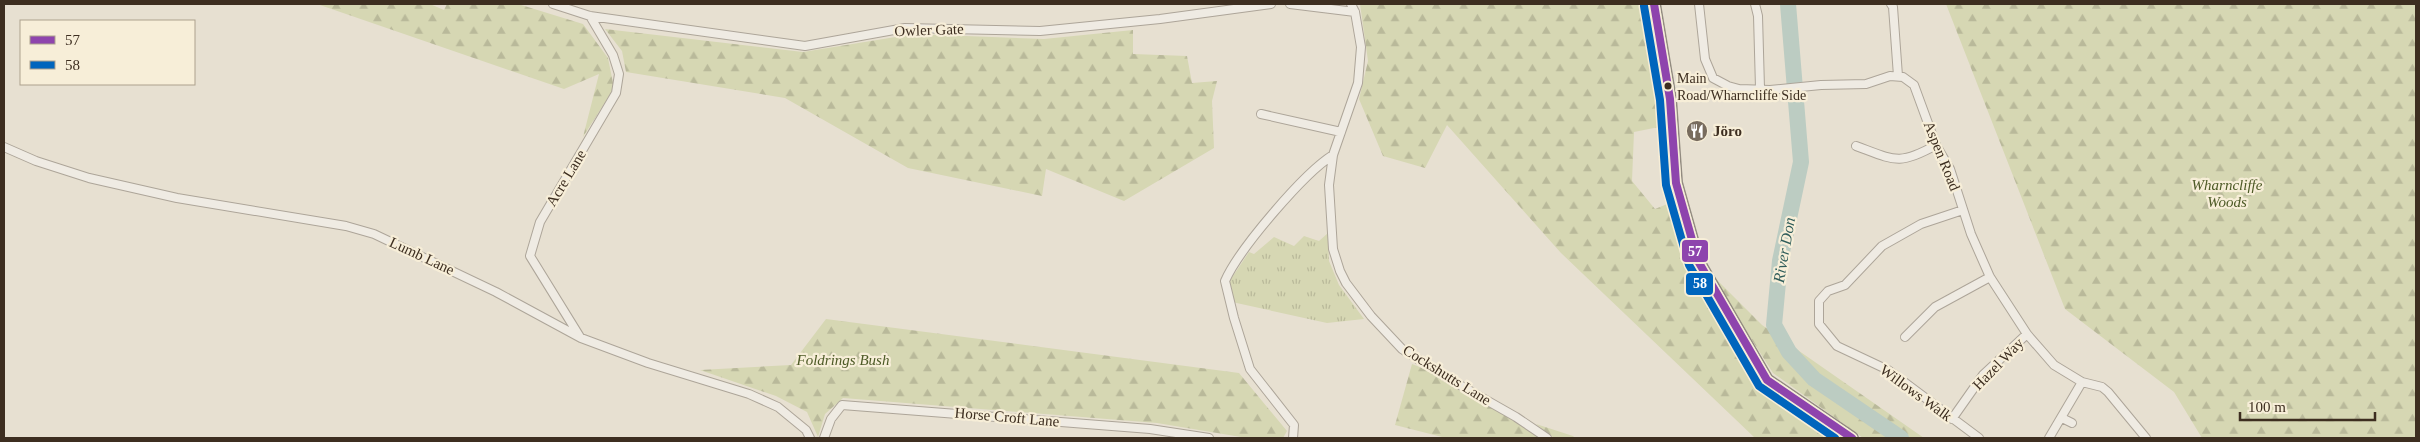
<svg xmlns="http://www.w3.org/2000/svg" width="2420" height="442" font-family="'Times New Roman',serif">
<defs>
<pattern id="grass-tufts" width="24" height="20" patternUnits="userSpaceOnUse" patternTransform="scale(1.25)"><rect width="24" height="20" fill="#d6d7b3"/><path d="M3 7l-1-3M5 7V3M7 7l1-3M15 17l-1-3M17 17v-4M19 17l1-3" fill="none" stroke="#b9b99a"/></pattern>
<pattern id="forest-firs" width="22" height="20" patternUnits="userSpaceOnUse" patternTransform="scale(1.25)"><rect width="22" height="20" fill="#d6d7b3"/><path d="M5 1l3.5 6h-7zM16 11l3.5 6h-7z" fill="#b9b99a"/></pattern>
</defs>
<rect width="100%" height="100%" fill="#e7e0d1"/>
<path fill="url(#grass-tufts)" d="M1328,233L1329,261L1339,285L1364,319L1327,323L1232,302L1229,282L1249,252L1254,254L1274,237L1294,246L1304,236L1319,241Z"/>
<path fill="url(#forest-firs)" d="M317,4H430L444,10L447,4H518L583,24L608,58L614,88L583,137L599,74L564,89Z
M1360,4H1648L1669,118L1659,127L1634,132L1632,181L1655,209L1677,200L1694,265L1761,387L1832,438H1755L1561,253L1447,125L1425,168L1383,156L1359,99L1368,61Z
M1946,4H2416V438H2202L2174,392L2065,309Z
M605,29L803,52L914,34L1044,39L1133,30V54L1187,56L1192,83L1217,81L1212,101L1214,148L1124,201L1046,169L1042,196L908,168L785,98L626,72L622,51Z
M1708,271L1762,325L1924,438H1863L1773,373Z
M826,319L1239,373L1287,431L1283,438H1247L1157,423L843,398L825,414L818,437L807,412L776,396L700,370L791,365Z
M1412,364C1428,370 1439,378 1453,386C1483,402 1512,418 1540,438H1446L1395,425Z
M1536,424L1573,436L1575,438H1554Z"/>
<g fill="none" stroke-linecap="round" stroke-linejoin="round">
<path stroke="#bcccc2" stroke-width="16" d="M1788,4L1801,162L1780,261L1774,325L1789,352L1814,379L1901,438"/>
<g stroke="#ada599" stroke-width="10">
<path id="street" d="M553,4L590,16L805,46L905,28L1040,31L1160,19L1271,4
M1290,4L1355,12
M1351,4L1355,12L1361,47L1358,83L1333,155L1329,185L1333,249L1340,271L1346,283L1371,316L1402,349L1451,380L1516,417L1547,438
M1699,4L1705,59L1713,78L1728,86L1739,89L1770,90L1821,85L1866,84L1890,76L1903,77L1914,85L1936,145L1950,169L1971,234L1990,277L2027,334L2054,365L2082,382L2102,387L2108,392L2146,438
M1755,4L1758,16L1760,88
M1891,4L1893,7L1898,76
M1261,114L1341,132
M1856,146C1894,160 1899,166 1936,145
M4,147L36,161L89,178L177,198L346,226L374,234L496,292L581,338L648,363L749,394L778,407L806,430L810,438
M1963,210L1921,224L1882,246L1845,285L1828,291L1819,301V324L1837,346L1888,370L1979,438
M580,337L530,256L540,222L616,93L619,74L613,55L590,16
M1905,337L1935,307L1990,277
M2062,418L2072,423
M1952,419L1983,375L2027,334
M824,438L831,419L842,405L1150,429L1209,438
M1293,438L1294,425L1250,369L1234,318L1225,281C1239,249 1304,173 1333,155
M2049,438L2082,382"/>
</g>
<g stroke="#928b80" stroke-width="14">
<path id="primary" d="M1654,4L1670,99L1676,183L1698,261L1767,380L1852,438"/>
</g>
<use href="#street" stroke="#efebe3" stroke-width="8"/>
<use href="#primary" stroke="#e6e1d4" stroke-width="11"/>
<g stroke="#f7eed8" stroke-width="11">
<path id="bus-1" d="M1654,4L1670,99L1676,183L1698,261L1767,380L1852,438"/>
</g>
<g stroke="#f7eed8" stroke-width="11">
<path id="bus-2" d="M1644,6L1660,100L1666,185L1689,265L1759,386L1835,438"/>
</g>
<use href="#bus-1" stroke="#8e44ad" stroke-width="8"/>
<use href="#bus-2" stroke="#0065bd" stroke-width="8"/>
</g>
<defs>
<g id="restaurant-disc" transform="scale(1.125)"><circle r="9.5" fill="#786c5e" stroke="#f7eed8"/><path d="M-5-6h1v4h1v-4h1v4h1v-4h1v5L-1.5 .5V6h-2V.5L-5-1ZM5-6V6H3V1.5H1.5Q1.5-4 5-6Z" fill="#fff"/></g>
</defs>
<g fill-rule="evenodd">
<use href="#restaurant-disc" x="1697" y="131"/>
</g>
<circle fill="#3d2e20" stroke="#f7eed8" stroke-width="2" cx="1668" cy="86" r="4.5"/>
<g text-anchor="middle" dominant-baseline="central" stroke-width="4.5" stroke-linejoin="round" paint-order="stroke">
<g font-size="14" fill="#3d2e20" stroke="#f7eed8" text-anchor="start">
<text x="1677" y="78">Main<tspan x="1677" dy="17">Road/Wharncliffe Side</tspan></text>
</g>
<g font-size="15" fill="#3d2e20" stroke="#f7eed8">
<text transform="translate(929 30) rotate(-2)">Owler Gate</text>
<text transform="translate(1942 156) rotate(68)">Aspen Road</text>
<text transform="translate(566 178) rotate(-59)">Acre Lane</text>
<text transform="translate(422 256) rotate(25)">Lumb Lane</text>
<text transform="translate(1998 364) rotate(-46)">Hazel Way</text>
<text transform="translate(1447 375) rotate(32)">Cockshutts Lane</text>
<text transform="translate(1916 393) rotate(36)">Willows Walk</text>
<text transform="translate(1007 417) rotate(5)">Horse Croft Lane</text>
</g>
<g font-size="15" font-weight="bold" fill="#3d2e20" stroke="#f7eed8" text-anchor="start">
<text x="1713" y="131">Jöro</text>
</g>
<g font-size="15" font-style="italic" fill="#4d5a26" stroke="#f7eed8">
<text x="2227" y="185">Wharncliffe<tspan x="2227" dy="17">Woods</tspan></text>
<text x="843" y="360">Foldrings Bush</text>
</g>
<g font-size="16" font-style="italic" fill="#2f5d5a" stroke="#f7eed8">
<text transform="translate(1784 250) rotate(-80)">River Don</text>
</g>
</g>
<g stroke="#f7eed8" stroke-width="2">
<rect x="1681" y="239" width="28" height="24" rx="5" fill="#8e44ad"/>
<rect x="1685" y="272" width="29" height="24" rx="5" fill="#0065bd"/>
</g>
<g font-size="14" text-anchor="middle" font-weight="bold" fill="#fff">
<text x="1695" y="256">57</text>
<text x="1700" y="288">58</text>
</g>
<rect width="2420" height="442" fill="none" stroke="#3d2e20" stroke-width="10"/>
<rect x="20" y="20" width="175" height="65" fill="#f7eed8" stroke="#ada18e"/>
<rect x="30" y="36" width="25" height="8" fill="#8e44ad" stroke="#ada18e"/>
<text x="65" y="45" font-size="15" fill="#3d2e20">57</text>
<rect x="30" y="61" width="25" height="8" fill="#0065bd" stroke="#ada18e"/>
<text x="65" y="70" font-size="15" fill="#3d2e20">58</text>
<path d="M2240 412v8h135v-8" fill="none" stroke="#3d2e20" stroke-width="2.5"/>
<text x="2248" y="412" font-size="15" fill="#3d2e20" stroke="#f7eed8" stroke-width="4" paint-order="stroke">100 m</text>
</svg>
